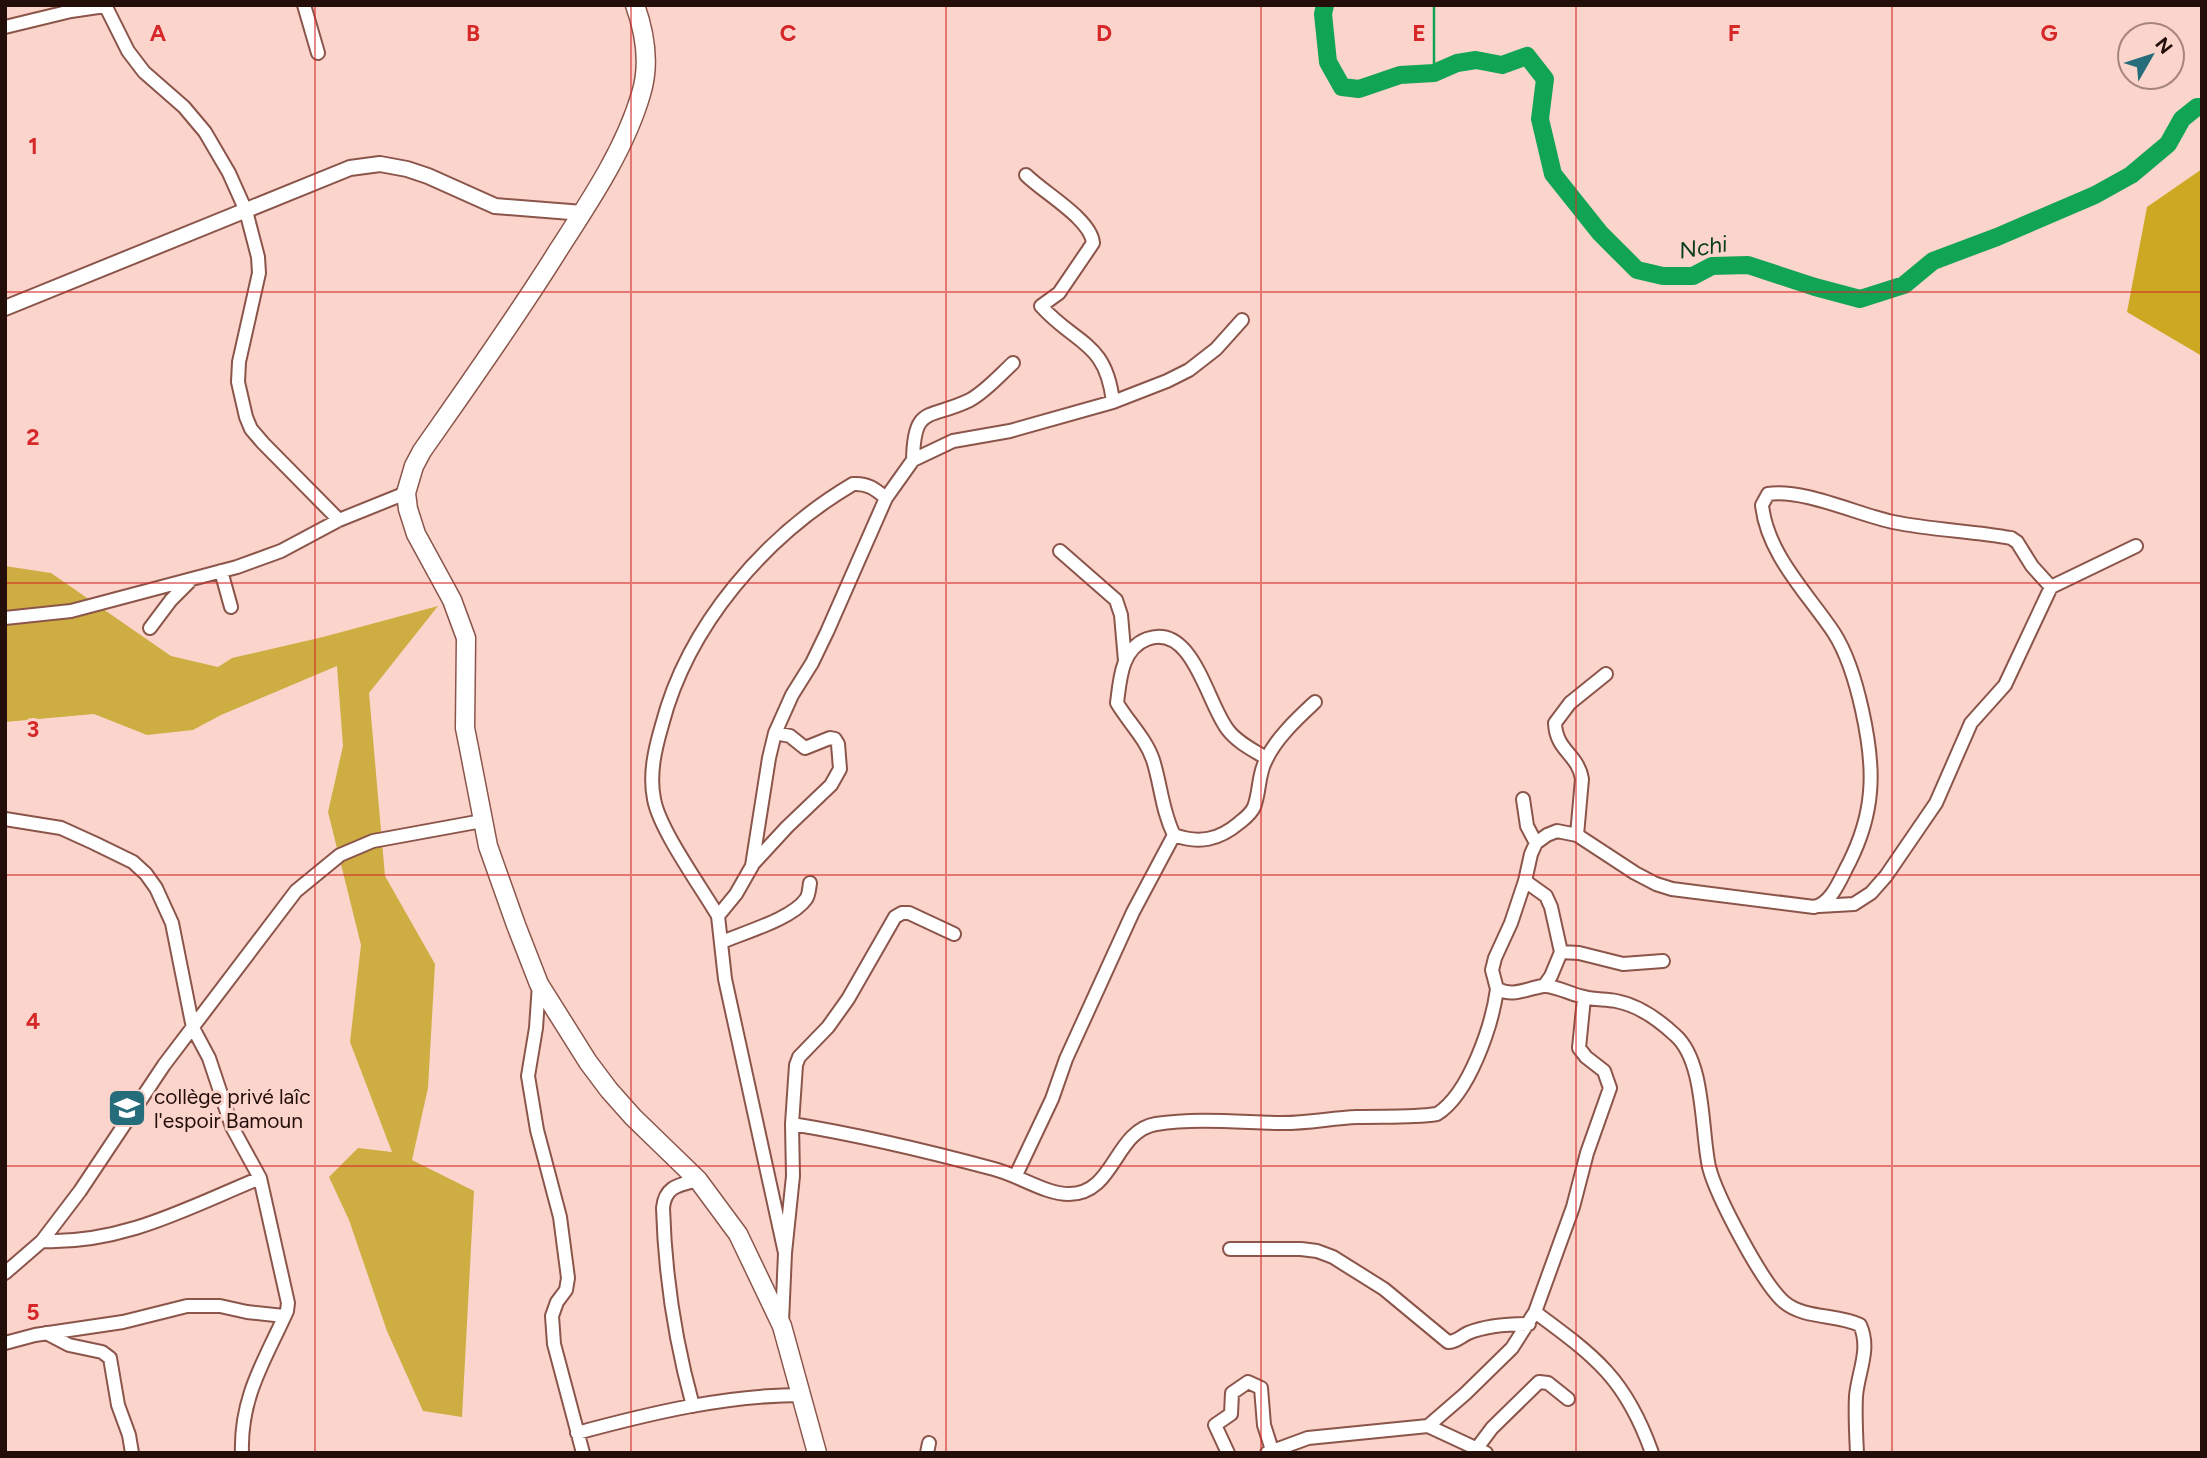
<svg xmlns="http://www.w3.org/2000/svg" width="2207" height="1458" font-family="Figtree,sans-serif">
<rect width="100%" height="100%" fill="#fbd4cc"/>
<path fill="#cda923" d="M2202,169V356L2127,312L2147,207Z"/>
<path fill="#ceae42" d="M5,566L51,573L171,656L218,667L232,658L323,637L438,606L369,693L385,876L435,964L428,1088L412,1160L474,1191L462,1417L423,1411L387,1331L349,1220L329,1177L358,1148L392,1152L350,1042L361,945L328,812L343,746L337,666L221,715L193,730L147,735L94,714L5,722Z"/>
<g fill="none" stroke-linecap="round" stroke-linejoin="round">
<path stroke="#12a455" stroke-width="2.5" d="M1434,73V5"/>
<path stroke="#12a455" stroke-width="18" d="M1325,5L1323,14L1328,62L1342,87L1359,89L1400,75L1434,73L1457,63L1476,60L1502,65L1527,56L1545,79L1540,119L1553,174L1600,233L1637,270L1663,276H1693L1712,266L1748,265L1815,287L1860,299L1904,285L1933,261L1997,237L2095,195L2131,175L2168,144L2182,119L2197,107H2202"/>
<g stroke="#8b554a" stroke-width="16">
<path id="minor" d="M105,5L128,51L144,72L184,107L205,132L229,173L246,211L258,257L259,273L239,362L238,382L246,417L251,429L263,443L339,520
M304,5L318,53
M5,27L71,11L105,6
M1026,175C1044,193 1091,219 1093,243L1059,293L1041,306C1076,345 1106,341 1113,402
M913,460C914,404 929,420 970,400C986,391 999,376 1013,363
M1060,551L1116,600L1121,615L1125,661
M221,571L231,607
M5,618L71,611L237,567L281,551L339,520L406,493
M150,628L171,600L189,582
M1266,758C1253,750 1237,742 1228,730C1207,704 1193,622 1147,639C1121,649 1120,680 1117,703C1129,723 1146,739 1153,760C1161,785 1162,811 1174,835C1199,844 1219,840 1239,823C1245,818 1251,814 1254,807C1260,792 1258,774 1266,760C1276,738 1298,718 1315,702
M1523,799L1527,826L1536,843
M5,819L61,828L94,843L133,862L146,874L156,888L172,923L193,1028L209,1058L232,1127L260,1178L288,1303L287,1311C265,1360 240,1397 242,1453
M1577,835L1582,779C1578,754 1556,751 1555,723L1570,703L1606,674
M752,865L787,827L831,785L840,769L838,744L835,739L830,738L805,748L790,736L775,733
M1525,881L1546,896L1551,907L1561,952L1551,976L1544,986
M1819,906L1854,904L1871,893L1886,876L1936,803L1971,723L2005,685L2051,587L2136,546
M718,916C701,887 659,829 654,799C649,774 655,749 662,725C688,625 765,536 853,484C868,483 875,489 886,498
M722,942C745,932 792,919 806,899C809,895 809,889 810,883
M1561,952L1579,953L1623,964L1663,961
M539,984L536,1028L528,1076L537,1130L560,1217L568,1278L566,1290L557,1302L552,1316L554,1344L583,1453
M792,1124C860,1135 927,1151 994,1169C1018,1175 1045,1194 1069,1194C1115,1194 1114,1131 1156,1124C1196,1118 1237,1122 1278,1123C1304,1124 1331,1118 1357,1117C1384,1116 1410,1118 1437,1114C1469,1094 1492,1026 1497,989
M1016,1175L1052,1099L1066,1059L1133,912L1174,835
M42,1241C123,1244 187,1208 260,1178
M1230,1249H1301L1317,1251L1333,1257L1384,1289L1448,1342C1456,1342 1460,1337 1468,1333C1485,1326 1510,1324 1529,1324
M785,1253L725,979L718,916L736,894L752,866L769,758L775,733L792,695L812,663L827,632L886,498L913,460L953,441L1010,431L1113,402L1167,381L1189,370L1216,349L1242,320
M5,1273L42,1241L80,1191L164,1065L296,891L340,855L373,841L482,821
M1535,1312C1596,1357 1626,1379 1652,1453
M782,1322L785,1253L793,1176L792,1124L796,1065L799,1057L828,1027L848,999L895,917L902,913H909L954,934
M46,1333L69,1345L102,1352L110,1358L118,1405L129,1435L132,1453
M5,1343L35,1335L123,1322L187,1306H220L247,1312L284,1316
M693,1406C675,1341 665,1275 663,1208C665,1186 679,1185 698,1180
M1428,1426L1465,1394L1512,1348L1535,1312L1573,1207L1587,1153L1610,1088L1604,1071L1586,1057L1579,1048L1584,998
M577,1433C651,1413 726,1395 802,1395
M1477,1448L1492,1428L1539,1382L1548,1383L1568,1399
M927,1453L929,1443
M1228,1453L1215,1425L1231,1414L1232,1393L1248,1382L1261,1388L1264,1425L1272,1450
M1267,1453L1308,1438L1428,1426L1486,1453
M1857,1453C1856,1434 1855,1415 1856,1396C1858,1372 1871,1349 1860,1325C1837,1314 1804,1319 1784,1302C1762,1283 1716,1195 1709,1167C1701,1130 1705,1061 1675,1035C1659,1020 1637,1005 1616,1001C1605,999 1594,1000 1584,997C1572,995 1555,985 1543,986C1525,989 1514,997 1497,989L1492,970L1495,958L1511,923L1525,881L1531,854L1536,843L1547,835L1557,831L1577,835L1635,873L1656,884L1672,889L1814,907C1832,904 1841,877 1849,863C1860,841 1868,817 1870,792C1874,750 1857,669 1834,633C1808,594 1767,554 1762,505L1768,494C1802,488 1859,515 1893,522C1932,530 1972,531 2011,538L2017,542L2032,566L2051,587"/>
</g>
<g stroke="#8b554a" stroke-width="18">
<path id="tertiary" d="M5,308L350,168L380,164L407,169L428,176L495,206L583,213"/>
</g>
<g stroke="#8b554a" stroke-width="21">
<path id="secondary" d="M635,5C645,33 650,65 641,94C625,149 590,201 559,249C516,318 469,384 422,451L414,466L406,493L408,509L416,534L452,600L466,638L465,728L469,748L488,846L516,925L539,984L588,1062L609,1090L633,1117L698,1180L738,1234L782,1326L817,1453"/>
</g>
<use href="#minor" stroke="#fff" stroke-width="12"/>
<use href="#tertiary" stroke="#fff" stroke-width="14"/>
<use href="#secondary" stroke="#fff" stroke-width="18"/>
</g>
<path fill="none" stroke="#d62828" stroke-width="2" stroke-opacity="0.55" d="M315,5V1453M631,5V1453M946,5V1453M1261,5V1453M1576,5V1453M1892,5V1453M5,292H2202M5,583H2202M5,875H2202M5,1166H2202"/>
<defs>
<g id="school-square" transform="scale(2.0125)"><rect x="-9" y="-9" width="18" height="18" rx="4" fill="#256d7a" stroke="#fbd4cc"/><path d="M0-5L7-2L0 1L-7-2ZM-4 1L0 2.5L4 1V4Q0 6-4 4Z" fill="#fff"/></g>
</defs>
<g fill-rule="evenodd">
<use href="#school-square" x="127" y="1108"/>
</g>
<g text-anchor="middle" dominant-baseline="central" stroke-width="6" stroke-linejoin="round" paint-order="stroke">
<g font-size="21" fill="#240e0a" stroke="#fbd4cc" text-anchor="start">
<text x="154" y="1096">collège privé laîc<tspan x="154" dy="24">l'espoir Bamoun</tspan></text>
</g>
<g font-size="23" font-style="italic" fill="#073c1d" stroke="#fbd4cc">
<text transform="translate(1703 247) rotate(-9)">Nchi</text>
</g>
</g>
<g font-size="23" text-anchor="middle" font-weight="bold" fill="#d62828" stroke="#fbd4cc" stroke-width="6" stroke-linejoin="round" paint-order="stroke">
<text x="158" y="41">A</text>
<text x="473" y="41">B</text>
<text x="788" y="41">C</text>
<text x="1104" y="41">D</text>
<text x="1419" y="41">E</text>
<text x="1734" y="41">F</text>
<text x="2049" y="41">G</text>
<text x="33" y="154">1</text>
<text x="33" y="445">2</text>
<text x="33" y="737">3</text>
<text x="33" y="1029">4</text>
<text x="33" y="1320">5</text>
</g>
<rect width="2207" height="1458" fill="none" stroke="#240e0a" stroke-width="14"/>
<g transform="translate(2151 56) rotate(51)"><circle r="33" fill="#fbd4cc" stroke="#a5857e" stroke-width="2"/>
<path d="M0-5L12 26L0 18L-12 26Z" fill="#256d7a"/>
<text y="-10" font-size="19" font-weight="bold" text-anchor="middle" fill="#240e0a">N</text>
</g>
</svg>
